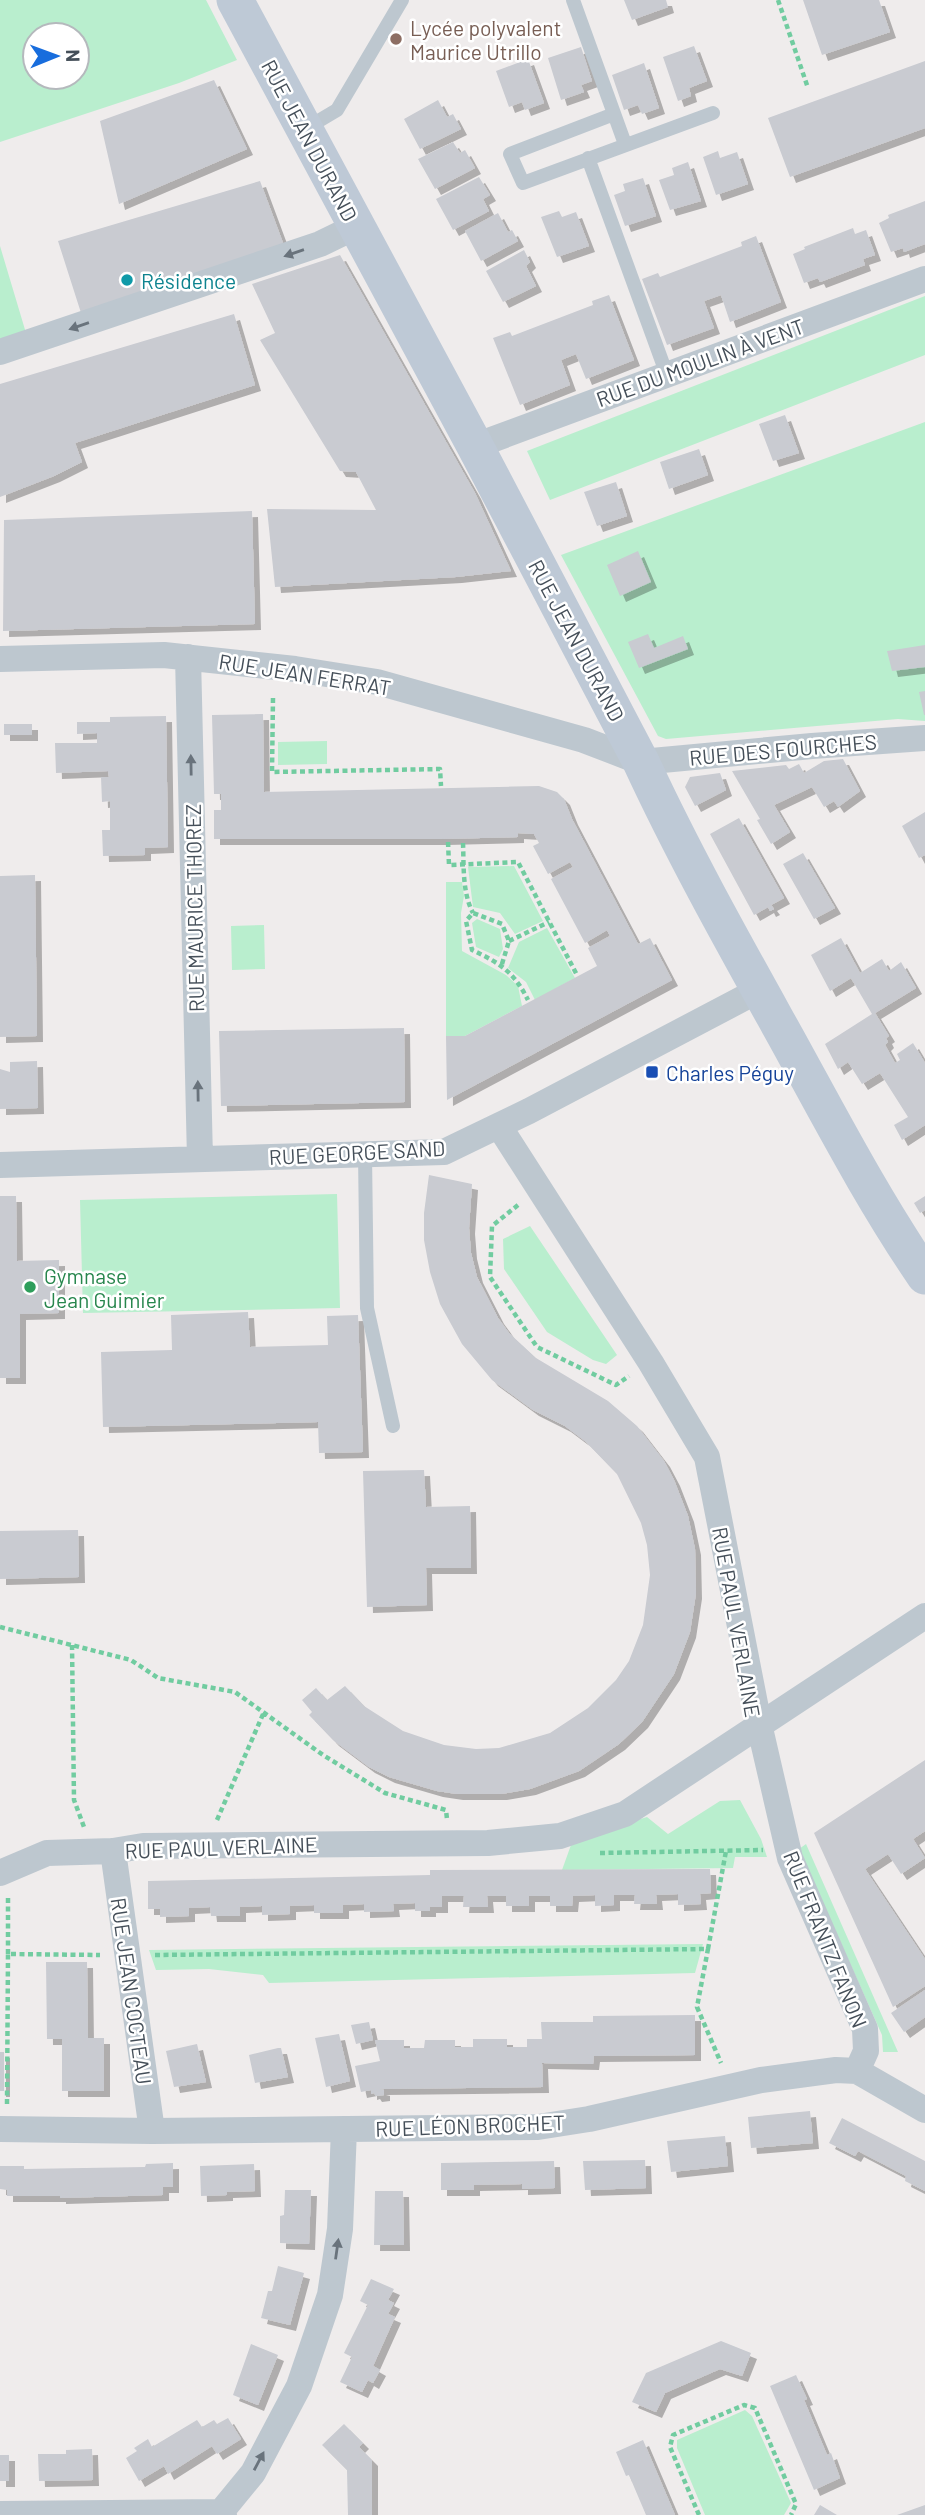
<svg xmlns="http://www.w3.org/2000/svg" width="925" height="2515" font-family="Barlow,sans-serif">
<defs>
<filter id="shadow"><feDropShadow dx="6" dy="6" stdDeviation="0" flood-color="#0004"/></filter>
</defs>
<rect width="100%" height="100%" fill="#efecec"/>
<path fill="#b9eece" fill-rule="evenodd" d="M0,0H206L237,60L179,83L0,142ZM35,35H77V77H35Z
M0,246L26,333L0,343Z
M925,296V355L550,500L527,451Z
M925,422V721L898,719L666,739L658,736L561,555Z
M327,741V764L278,765V742Z
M514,866L543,921L515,934L500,913L473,907L468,867Z
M446,882H462L464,896L461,913L462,951L506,975L518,986L522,1006L465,1036H446Z
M477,919L500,929L503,949L499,957L476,947L472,923Z
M264,925L265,969L232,970L231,926Z
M547,928L575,978L535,1000L526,982L508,968L519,942Z
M337,1194L340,1308L83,1313L80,1200Z
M530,1226L617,1355L606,1364L593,1360L547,1332L504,1269L503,1239Z
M740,1800L761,1839L767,1857H735L733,1868L562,1870L571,1845L595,1833L647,1817L668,1834L720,1801Z
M806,1844L898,2052H883L882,2035L799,1849Z
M703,1944L695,1973L269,1983L263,1975L209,1969L156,1970L149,1950Z
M745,2410L752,2416L791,2503L784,2515H705L677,2448V2440Z"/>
<path fill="#c9cbd1" filter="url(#shadow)" d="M624,0H666L668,7L632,20Z
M803,0H879L890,32L822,55Z
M694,46L707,81L689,88L691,96L678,101L663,57Z
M581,47L592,81L581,85L584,92L561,100L548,58Z
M528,59L544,103L525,110L522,102L509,107L496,71Z
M925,61V128L790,177L768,118Z
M644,63L659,108L642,114L638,105L624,110L612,75Z
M214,80L247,149L119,204L100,121Z
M438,100L447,117L453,114L461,129L420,149L404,119Z
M453,142L460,153L465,150L475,168L435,189L418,159Z
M718,151L720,158L737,152L748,184L716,195L703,157Z
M688,162L701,201L670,210L659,180L674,175L672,168Z
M479,177L490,195L483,199L489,211L453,230L436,199Z
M643,178L656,216L625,226L614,195L625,191L623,184Z
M260,181L283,243L82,316L58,241Z
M925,201V244L904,252L903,248L891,252L879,223L889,218L888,215Z
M559,211L562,217L576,212L589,246L557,257L541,217Z
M498,213L508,232L512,230L518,241L481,261L465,231Z
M853,228L855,234L866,230L875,255L863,259L865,265L820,282L818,278L804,283L793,254L805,249L804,247Z
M756,236L781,302L730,322L721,295L704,301L714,328L667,345L642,279L658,273L660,277L742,246L741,242Z
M524,250L530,262L526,266L536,286L503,302L486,271Z
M340,255L475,493L511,571L456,577L275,587L267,509L376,510L356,472L340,471L260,340L275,333L252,284Z
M609,295L634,360L586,379L576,354L561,360L570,385L520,405L493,338L510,332L512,336L593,305L592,301Z
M234,314L255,385L75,443L82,462L54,476L0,497V384Z
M785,415L799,453L773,461L759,424Z
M699,449L708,475L669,489L660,462Z
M616,482L627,516L597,526L584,492Z
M252,511L255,624L3,631L4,520Z
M638,551L651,582L620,596L607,565Z
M648,634L654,648L683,636L688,649L639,668L628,642Z
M925,645V667L892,671L887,651Z
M925,691V715H924L919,692Z
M263,714L264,792L539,786L557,792L564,799L572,819L638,944L650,938L672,980L447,1100L446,1036H465L597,966L588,948L610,936L607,930L585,943L551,879L573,867L570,862L548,874L533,846L539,843L534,834L518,833V837L442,839H214V810H221V794H214L212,715Z
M166,716L168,847L145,848V855L103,856L102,830H110V801L102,802L101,777H109L108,771L56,773L55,743H97V733L77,734V722H110V717Z
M4,724H32V735H4Z
M843,759L860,791L838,807L834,801L824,807L812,787L774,805L790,832L771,844L757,820L760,819L732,771L786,765L789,769L799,764L804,773L824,761Z
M720,773L726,790L695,806L685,787L690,777Z
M925,812V855L919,858L902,826Z
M739,818L784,898L771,905L774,909L770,911L768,907L754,915L710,834Z
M803,853L835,908L814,919L783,864Z
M35,875L37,1036L0,1037V876Z
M841,938L860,973L882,959L889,971L901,962L916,988L875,1013L889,1036L886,1038L888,1042L885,1045L895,1063L900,1060L897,1054L913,1043L925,1063V1125L902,1140L894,1125L908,1117L880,1073L862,1084L848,1062L838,1069L825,1044L872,1014L851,978L830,991L811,955Z
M404,1028L405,1102L221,1106L219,1031Z
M37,1061L38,1108L0,1109V1069L10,1072V1062Z
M429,1175L472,1184L469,1228L471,1253L477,1277L498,1318L509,1333L536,1358L608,1401L637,1426L664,1461L674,1480L688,1516L695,1549L696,1593L690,1632L674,1674L642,1722L619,1744L579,1771L530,1789L501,1794H457L437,1791L389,1777L369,1767L333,1740L309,1715L312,1712L302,1700L316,1688L327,1700L345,1686L364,1706L403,1731L444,1745L476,1749L499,1748L550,1733L588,1708L616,1680L629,1661L643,1625L650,1575L647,1545L641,1523L617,1474L585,1441L565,1426L533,1410L492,1380L462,1344L440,1304L430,1272L424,1240V1213Z
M0,1196H16L17,1261L59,1260V1313L20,1314V1378H0Z
M925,1196V1210L920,1213L914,1203Z
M248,1312L250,1347L328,1345L327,1316L358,1315L363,1452L319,1453L318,1422L103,1427L101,1352L172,1350L171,1315Z
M424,1470L426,1507L470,1506L471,1568H426L427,1605L367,1607L363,1471Z
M78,1530L79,1577L0,1579V1531Z
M925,1760V1831L913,1839L925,1858L901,1874L888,1854L865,1869L925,1959V1986L893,2007L814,1833Z
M710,1869L711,1893L700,1894L701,1904L678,1905V1894L656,1895L657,1904H634L635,1895H614V1905L595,1906V1895L573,1896L572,1906H550V1896H529V1906H506V1896H487L488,1907H463L464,1896H442V1907H430V1911H415V1903L393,1904L394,1911L364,1912V1904L343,1905V1913H314V1905L290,1906V1914L262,1915V1906L240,1907V1916H211L210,1907L189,1908V1916L160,1917V1909H148V1881L430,1875V1870Z
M46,1962H87L88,2038H104V2091H62V2039H47Z
M925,1990V2017L904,2032L891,2013Z
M695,2015V2055L594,2056L593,2064L542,2063L543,2087L380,2089L384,2090V2095L376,2096L374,2093L371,2094V2090L361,2092L355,2066L380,2061L375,2040H404V2048H424L425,2040H455V2047H473V2039H507V2047H527V2039H542L541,2022H593V2016Z
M369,2022L373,2040L356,2044L351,2025Z
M339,2034L350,2081L326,2087L315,2038Z
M197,2044L206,2082L174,2087L166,2051Z
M278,2048H281L288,2077L255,2083L249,2055Z
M0,2052H4V2091H0Z
M810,2111L813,2143L751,2148L748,2117Z
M842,2118L925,2161V2191L905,2181L906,2176L858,2151L855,2156L829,2143Z
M725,2136L728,2166L671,2172L667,2141Z
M645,2160L646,2188L585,2190L583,2161Z
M554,2161L555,2188L522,2189V2184L474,2185V2190H441V2163Z
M173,2163V2187H163V2195L60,2198V2196H7V2190L0,2189V2166H24V2169L145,2167L146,2164Z
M254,2164L255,2191L227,2192V2195L201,2196L200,2166Z
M285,2190H311L309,2244L280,2243V2216L284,2215Z
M375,2191H403L404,2245H374Z
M278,2266L304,2273L290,2325L261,2318L268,2291H272Z
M371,2279L394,2289L388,2300L394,2303L388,2314L395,2317L373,2366L380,2370L373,2383L368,2380L362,2392L340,2382L352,2357L344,2353L368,2305L360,2301Z
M721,2341L751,2353L742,2376L720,2369L665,2393L656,2412L632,2402L646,2373Z
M251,2344L278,2355L258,2405L233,2395Z
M796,2375L807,2399L804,2400L827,2455L831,2453L840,2478L814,2490L770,2386Z
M228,2418L241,2439L217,2454L212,2446L168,2474L164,2466L139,2481L126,2458L137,2451L134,2448L148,2439L152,2447L197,2420L202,2427L214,2420L217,2424Z
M344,2424L363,2443L359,2447L372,2460V2515H348L347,2470L322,2445Z
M643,2440L675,2515H646L629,2475L626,2476L616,2452Z
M92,2449L93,2480L39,2481L38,2454H66V2450Z
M0,2455H9V2481H0Z
M820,2505L837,2515H814Z
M925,2505V2515H897Z"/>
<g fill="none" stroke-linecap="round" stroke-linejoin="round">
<path stroke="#71cca0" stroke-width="4.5" stroke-dasharray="5 3.5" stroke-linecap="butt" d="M778,0L808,88
M273,698L272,772L440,769L441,786
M448,842L449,865L518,862L577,975
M463,843C464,866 462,892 473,913
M509,941L549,922
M502,964L509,941L502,924L473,913L466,921L472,950C500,963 514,972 528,1000
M518,1205L492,1226L490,1277L537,1347L616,1385L629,1376
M0,1627L131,1660L158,1678L235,1692L323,1755L385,1793L446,1810L447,1819
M72,1645L74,1800L84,1827
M217,1820L264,1712
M600,1853L763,1850
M708,1949L726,1851
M8,1954V1898
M155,1955L708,1949L697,2007L721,2063
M7,2104L8,1954L100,1955
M699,2515L670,2447L673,2435L744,2405L755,2408L796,2504L791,2515"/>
<path stroke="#bdc7cf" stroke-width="14" d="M573,0L625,144
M614,114L510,154L523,183L713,113
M305,129L337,110L402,0
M588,158L667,375
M365,1154L367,1308L393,1426"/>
<path stroke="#bdc7cf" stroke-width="26" d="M0,352L320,244L357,226
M475,446L925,279
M188,657L200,1159
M0,659L164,655L295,669L377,682L584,740L641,762L812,746L925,738
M499,1126L651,1363L707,1457L759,1724L790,1858L865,2029L866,2051L857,2071
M0,1165L444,1152L529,1111L759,990
M113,1851L152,2131
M0,1873L47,1853L113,1851L143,1846L488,1843L560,1836L625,1814L925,1616
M0,2129L152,2131L538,2127L589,2119L761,2080L836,2070L857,2071L925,2110
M0,2514L221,2512
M224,2515L221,2512L253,2473L299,2386L330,2295L340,2229L344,2129"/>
<path stroke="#bec9d6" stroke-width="37" d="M235,0L475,446L641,762C685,857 737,949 788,1041C832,1121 873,1200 925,1276"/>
</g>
<defs><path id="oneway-solid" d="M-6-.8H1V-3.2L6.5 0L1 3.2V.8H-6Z" transform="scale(1.75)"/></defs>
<g fill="#69737c">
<use href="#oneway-solid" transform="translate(294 253) rotate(161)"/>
<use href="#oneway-solid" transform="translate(79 326) rotate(161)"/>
<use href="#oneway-solid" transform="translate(191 765) rotate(-91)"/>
<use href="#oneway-solid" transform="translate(198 1091) rotate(-91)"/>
<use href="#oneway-solid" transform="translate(337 2249) rotate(-82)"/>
<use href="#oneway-solid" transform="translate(259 2461) rotate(-62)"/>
</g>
<circle fill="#8d6e63" stroke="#fff" stroke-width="2.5" cx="396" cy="39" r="7"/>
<circle fill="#0f9aa8" stroke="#fff" stroke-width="2.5" cx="127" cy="280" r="7"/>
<rect fill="#1a4fb4" stroke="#fff" stroke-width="2.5" x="645" y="1065" width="14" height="14" rx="3.5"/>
<circle fill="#2e9e5b" stroke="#fff" stroke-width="2.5" cx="30" cy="1287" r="7"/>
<g text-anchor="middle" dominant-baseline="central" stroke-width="5" stroke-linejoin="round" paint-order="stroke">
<g font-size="21" fill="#785e54" stroke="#fff" text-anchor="start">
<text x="410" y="27">Lycée polyvalent<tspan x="410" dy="24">Maurice Utrillo</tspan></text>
</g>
<g font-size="21" fill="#454f59" stroke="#fff">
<text transform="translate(310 140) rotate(62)">RUE JEAN DURAND</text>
<text transform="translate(700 362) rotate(-20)">RUE DU MOULIN À VENT</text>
<text transform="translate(577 640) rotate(62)">RUE JEAN DURAND</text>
<text transform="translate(305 674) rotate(9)">RUE JEAN FERRAT</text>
<text transform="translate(783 749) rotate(-5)">RUE DES FOURCHES</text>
<text transform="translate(194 908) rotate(-91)">RUE MAURICE THOREZ</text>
<text transform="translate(357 1152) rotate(-3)">RUE GEORGE SAND</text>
<text transform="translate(737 1622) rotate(80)">RUE PAUL VERLAINE</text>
<text transform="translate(221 1847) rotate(-2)">RUE PAUL VERLAINE</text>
<text transform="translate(826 1939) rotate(68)">RUE FRANTZ FANON</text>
<text transform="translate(132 1991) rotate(82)">RUE JEAN COCTEAU</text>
<text transform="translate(470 2125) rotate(-2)">RUE LÉON BROCHET</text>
</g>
<g font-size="21" fill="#0d838f" stroke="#fff" text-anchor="start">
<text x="141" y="280">Résidence</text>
</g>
<g font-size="21" fill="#164399" stroke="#fff" text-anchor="start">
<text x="666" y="1072">Charles Péguy</text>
</g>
<g font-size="21" fill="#27864d" stroke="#fff" text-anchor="start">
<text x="44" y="1275">Gymnase<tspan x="44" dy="24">Jean Guimier</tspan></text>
</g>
</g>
<g transform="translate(56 56) rotate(89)"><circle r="33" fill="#ffffff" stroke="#b5b9bd" stroke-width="2"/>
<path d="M0-5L12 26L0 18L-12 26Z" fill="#186ddd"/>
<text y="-10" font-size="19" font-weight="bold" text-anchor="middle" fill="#454f59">N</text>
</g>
</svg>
